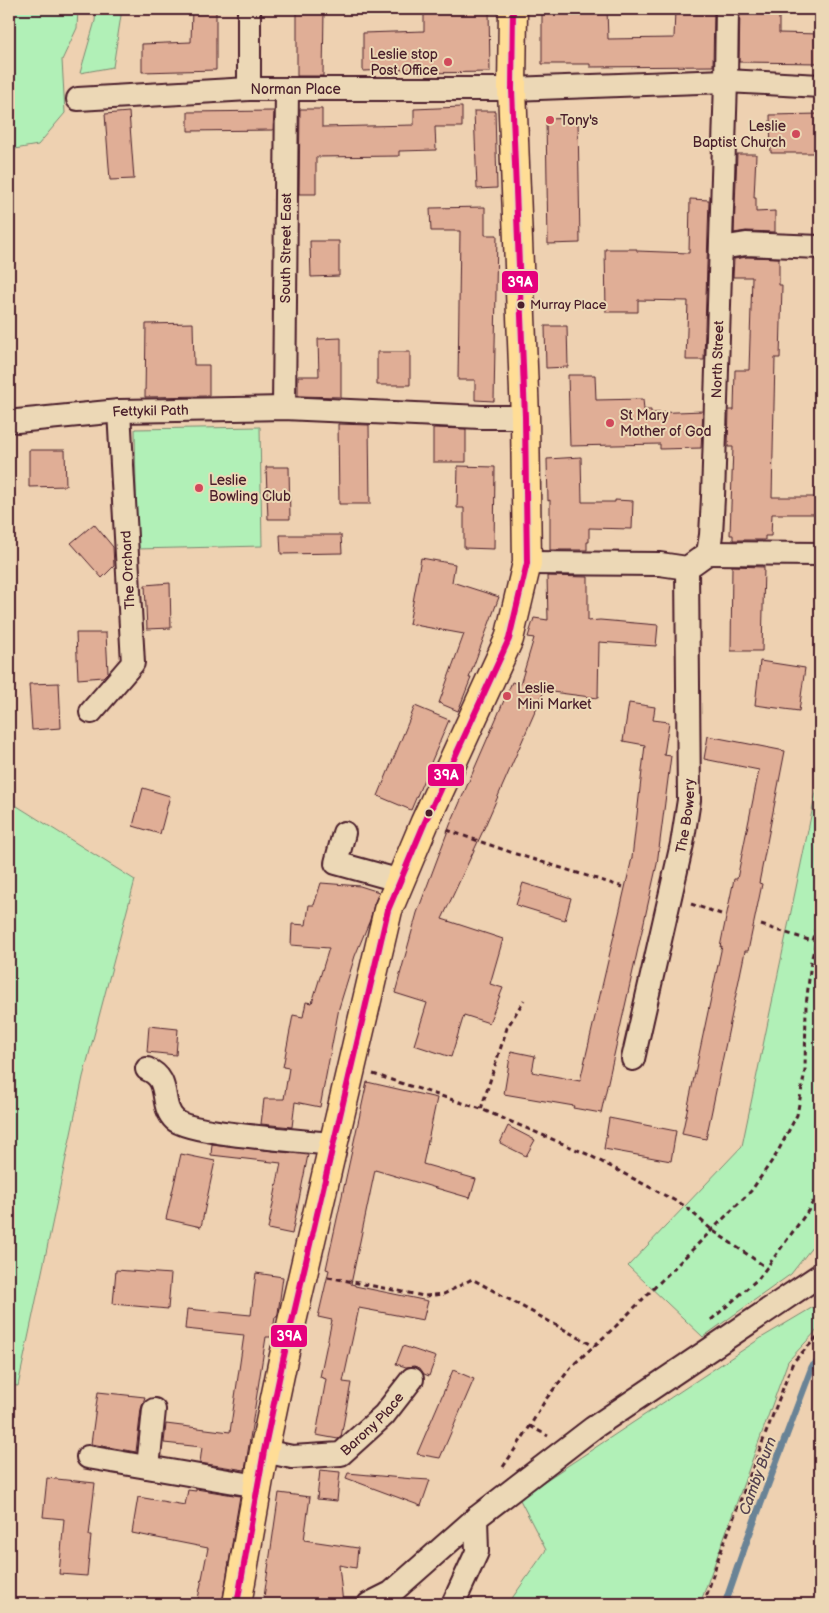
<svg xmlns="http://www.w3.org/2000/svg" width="829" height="1613" font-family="'Balsamiq Sans',sans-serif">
<rect width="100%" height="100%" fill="#eed1b1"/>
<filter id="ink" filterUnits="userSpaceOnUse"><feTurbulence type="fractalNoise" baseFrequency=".02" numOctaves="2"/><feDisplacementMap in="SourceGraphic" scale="10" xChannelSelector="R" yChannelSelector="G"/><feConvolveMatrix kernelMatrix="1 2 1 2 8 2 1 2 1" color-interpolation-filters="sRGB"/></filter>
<g filter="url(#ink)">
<path fill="#b1f0b7" stroke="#7e8871" d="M9,9H78L77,28L62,60L65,113L38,145L9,150Z
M96,9H122L113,67L80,73L95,21Z
M260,427L262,546L137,549L135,429Z
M820,773V1237L791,1274L703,1337L628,1266L742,1146Z
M9,801L135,880L83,1077L18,1386L9,1385Z
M820,1303V1327L788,1361L700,1604H508L546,1550L519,1498L761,1338Z"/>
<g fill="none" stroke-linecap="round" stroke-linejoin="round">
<path stroke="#698396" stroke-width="7" d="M725,1604L746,1543L812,1367L820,1360"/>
</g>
<path fill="#e0ae96" stroke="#4a1f2b" d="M192,9H216V70L142,72V44L191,42Z
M297,9H324L323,76H297Z
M424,9H489L490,72L420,73V69L363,71V33L424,31Z
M542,9H607L608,39L674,38L675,9H714L713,66L590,67V64H542Z
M740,9H779V33L820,34V63L739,62Z
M462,107V127H435L436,150L399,151V156L316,157V194H299L300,109H322V127L414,125V109Z
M274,111L273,130L188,131V112Z
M474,111H495L497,188L477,189Z
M129,112L134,179L110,180L105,114Z
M820,114V153H771L770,115Z
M578,118L580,243L548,244L546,119Z
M737,154H756L754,198H756V212L775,211V232L746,231L734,233Z
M690,199L709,200L704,360H686L688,301L638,300V312H606L605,249H637V251L689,253Z
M485,207V235H497L494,401L475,400V380H458L460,231H431L430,208Z
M310,241H339V276L311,277Z
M747,257L779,258V285H782L780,358H775L772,497H820V514H772L771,536H765V540H733V535H730L733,447H728L729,410H734L735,370H749L752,277H733L734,259Z
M193,323L194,365H209V396L145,397L146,324Z
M545,326H567L568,367L546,368Z
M341,338V397L298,396V376H319L318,339Z
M377,352H410V385H377Z
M568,375H595L596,400L643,399L644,410H651V413L703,411L701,448L660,449V444L570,446Z
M338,424L369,425L370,504H339Z
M433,428L466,429V462H433Z
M29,450H65L66,486L29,487Z
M581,457L582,502H615V500L633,501L632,529L589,528V542H587V550H550V500L548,501L547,459Z
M458,466L495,467L494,549L464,548V508H457Z
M266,467H289L290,519H268Z
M94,524L113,547L114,566L102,578L71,543Z
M280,535H341L342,553L281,554Z
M421,558L455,564L452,582L499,597L469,678H471L458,711L439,703L464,634L409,624Z
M732,566L764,567L762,651H731Z
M547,576L588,577V621L600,620L658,625L656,646L599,642L598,698L544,691L482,833L442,919L503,939L490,984L503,988L489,1023L464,1015L451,1057L414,1045L427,1003L395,993L417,913L450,825L512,682L520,685L534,638L528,637L534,618L548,620Z
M170,583L171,628L147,629L145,585Z
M76,633H106L108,672L103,677L78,679Z
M760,661L805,668L799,711L755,705Z
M59,683L61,728L32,730L29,684Z
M629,703L655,707L653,720L669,722L664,755L671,756L657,864L601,1113L573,1108L574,1106L504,1094L511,1051L535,1056L532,1072L580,1081L632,858L645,745L623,741Z
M415,706L449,720L411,810L378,796Z
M708,736L785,751L759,883L762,884L748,951H745L706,1139L682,1134L722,946L720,947L734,879H737L759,770L704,759Z
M143,788L170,796L160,834L133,826Z
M321,883L360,886L379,892L374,904L370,920L355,956L339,1008L320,1107L295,1102L292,1127L261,1124L264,1099H284L289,1068L283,1067L293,1015L303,1017L306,1002L312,1003L329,948L291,945L292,924L306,925L309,905H314Z
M523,883L571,898L565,920L516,905Z
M149,1026L178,1029L176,1055L147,1052Z
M367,1082L437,1098L423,1164L476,1179L470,1198L375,1170L351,1284L355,1285V1286L428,1301L423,1320L359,1308L343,1382L351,1383L341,1437L338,1439L316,1435L326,1379L320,1377L332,1320L318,1317L329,1270L326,1269Z
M609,1118L676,1131L671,1161L604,1149Z
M508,1126L535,1140L526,1156L500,1143Z
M212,1144L308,1155L292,1234L268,1229L281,1163L211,1155Z
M181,1154L215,1161L201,1227L166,1219Z
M116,1270L171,1274L168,1309L113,1304Z
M256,1273L283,1277L278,1313L277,1317H275L272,1337H266L245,1470L200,1463L202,1447L164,1443L166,1424L230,1432L244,1335L185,1329L187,1309L251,1315Z
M403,1346L436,1357L429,1376L424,1374L420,1368L414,1366L406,1367L396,1364Z
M453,1370L474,1379L440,1458L417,1454Z
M98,1392L145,1397L141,1409L136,1452L91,1444Z
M320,1470L340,1472L337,1501L317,1499Z
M348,1473L413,1479L430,1480L421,1506L346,1478Z
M47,1478L95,1483L89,1536H91L87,1576L59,1574L64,1519L43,1517Z
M196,1489L240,1496L222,1604H197L208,1548L132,1533L138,1497L185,1505L188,1490L196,1491Z
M279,1493L310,1497L304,1540L358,1548L356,1568L339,1565L343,1604H263Z"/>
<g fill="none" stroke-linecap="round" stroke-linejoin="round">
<g stroke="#4a1f2b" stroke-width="26">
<g id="minor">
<path d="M249,89V9"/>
<path id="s1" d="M78,99L249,89H512L726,81L820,86"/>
<path d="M721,248L746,244L820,247"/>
<path id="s2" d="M284,408L287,89"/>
<path id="s3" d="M17,421L119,411L284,408L481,417H525"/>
<path d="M708,553L820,554"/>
<path id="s4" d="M527,563L660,564L687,568L708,553L711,535L713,497L726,81L727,9"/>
<path d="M91,712L133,663L119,411"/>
<path d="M344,833L336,863L401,881"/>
<path id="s5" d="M633,1059L682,844L689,800L687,568"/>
<path d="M147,1069C173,1080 158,1104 175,1120C190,1134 306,1141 333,1144"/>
<path id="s6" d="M264,1451L292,1457L341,1454L384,1415L412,1379"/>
<path d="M88,1457L258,1486"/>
<path d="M148,1467L154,1410"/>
<path d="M369,1604L391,1593L476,1518L593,1428L820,1275"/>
<path d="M453,1604L477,1552L476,1518"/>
</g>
</g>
<g stroke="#4a1f2b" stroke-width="31">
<path id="major" d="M237,1604L264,1451L283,1360L388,910L425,822L509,639L527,563L525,417L512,89L513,9"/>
</g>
<path stroke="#4a1f2b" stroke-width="3" stroke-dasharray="5 4" stroke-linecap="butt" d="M447,830L516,854L623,887
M691,904L721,914
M761,925L812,941L816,927L820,928
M373,1074L481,1109L587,1154L685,1206L712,1230L767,1268
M481,1109L507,1028L524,1000
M328,1277L424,1296L444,1294L472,1279L594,1346
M711,1320L759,1278L808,1211L820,1189
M530,1426L548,1436
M503,1467L527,1431L546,1399L573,1365L616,1326L751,1191L776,1155L797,1115L805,1071L806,1006L811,961L820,927
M704,1604L718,1559L793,1362L820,1334"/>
<use href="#minor" stroke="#ecd8b6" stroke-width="22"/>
<use href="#major" stroke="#ffdd96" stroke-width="28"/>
<g stroke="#ecd8b6" stroke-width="10">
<path id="bus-1" d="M237,1604L264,1451L283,1360L388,910L425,822L509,639L527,563L525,417L512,89L513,9"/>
</g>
<use href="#bus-1" stroke="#e5007d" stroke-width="6"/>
</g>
</g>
<g fill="#d1495b" stroke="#ecd8b6" stroke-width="2">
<circle cx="448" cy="62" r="5"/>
<circle cx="550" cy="120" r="5"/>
<circle cx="796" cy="134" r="5"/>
<circle cx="610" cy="423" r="5"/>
<circle cx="199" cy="488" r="5"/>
<circle cx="507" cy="696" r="5"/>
</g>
<g fill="#4a1f2b" stroke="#ecd8b6" stroke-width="2">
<circle cx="521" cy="305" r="4.5"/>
<circle cx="429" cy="813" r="4.5"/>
</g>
<g text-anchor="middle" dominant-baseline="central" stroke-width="4" stroke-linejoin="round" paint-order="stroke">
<g font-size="13" fill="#4a1f2b" stroke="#ecd8b6" text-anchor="start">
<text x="530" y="305">Murray Place</text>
</g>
<g font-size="14" fill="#4a1f2b" stroke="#ecd8b6" text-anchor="start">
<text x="438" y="54" text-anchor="end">Leslie stop<tspan x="438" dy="16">Post Office</tspan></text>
<text x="560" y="120">Tony's</text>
<text x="786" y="126" text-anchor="end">Leslie<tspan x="786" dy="16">Baptist Church</tspan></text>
<text x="620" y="415">St Mary<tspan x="620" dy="16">Mother of God</tspan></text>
<text x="209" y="480">Leslie<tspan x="209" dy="16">Bowling Club</tspan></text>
<text x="517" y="688">Leslie<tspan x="517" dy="16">Mini Market</tspan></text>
</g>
<g font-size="14" fill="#4a1f2b" stroke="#ecd8b6">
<text stroke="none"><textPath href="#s1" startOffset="218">Norman Place</textPath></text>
<text stroke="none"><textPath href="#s2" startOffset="160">South Street East</textPath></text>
<text stroke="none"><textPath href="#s4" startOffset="380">North Street</textPath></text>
<text stroke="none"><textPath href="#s3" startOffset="134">Fettykil Path</textPath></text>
<text transform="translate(128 570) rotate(-93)">The Orchard</text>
<text stroke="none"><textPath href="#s5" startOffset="249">The Bowery</textPath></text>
<text stroke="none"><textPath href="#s6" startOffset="121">Barony Place</textPath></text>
</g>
<g font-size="15" font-style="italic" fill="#54404f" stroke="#ecd8b6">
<text transform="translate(758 1476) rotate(-70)">Camby Burn</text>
</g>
</g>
<g stroke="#ecd8b6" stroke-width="2">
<rect x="501" y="270" width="38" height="24" rx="5" fill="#e5007d"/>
<rect x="427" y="763" width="38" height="24" rx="5" fill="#e5007d"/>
<rect x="270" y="1324" width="38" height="24" rx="5" fill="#e5007d"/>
</g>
<g font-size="14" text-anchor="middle" font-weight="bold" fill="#fff">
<text x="520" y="287">39A</text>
<text x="446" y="780">39A</text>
<text x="289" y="1341">39A</text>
</g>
<rect width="829" height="1613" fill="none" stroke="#ecd8b6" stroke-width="30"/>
<rect x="15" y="15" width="799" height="1583" fill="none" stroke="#4a1f2b" stroke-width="2" filter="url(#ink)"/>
</svg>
